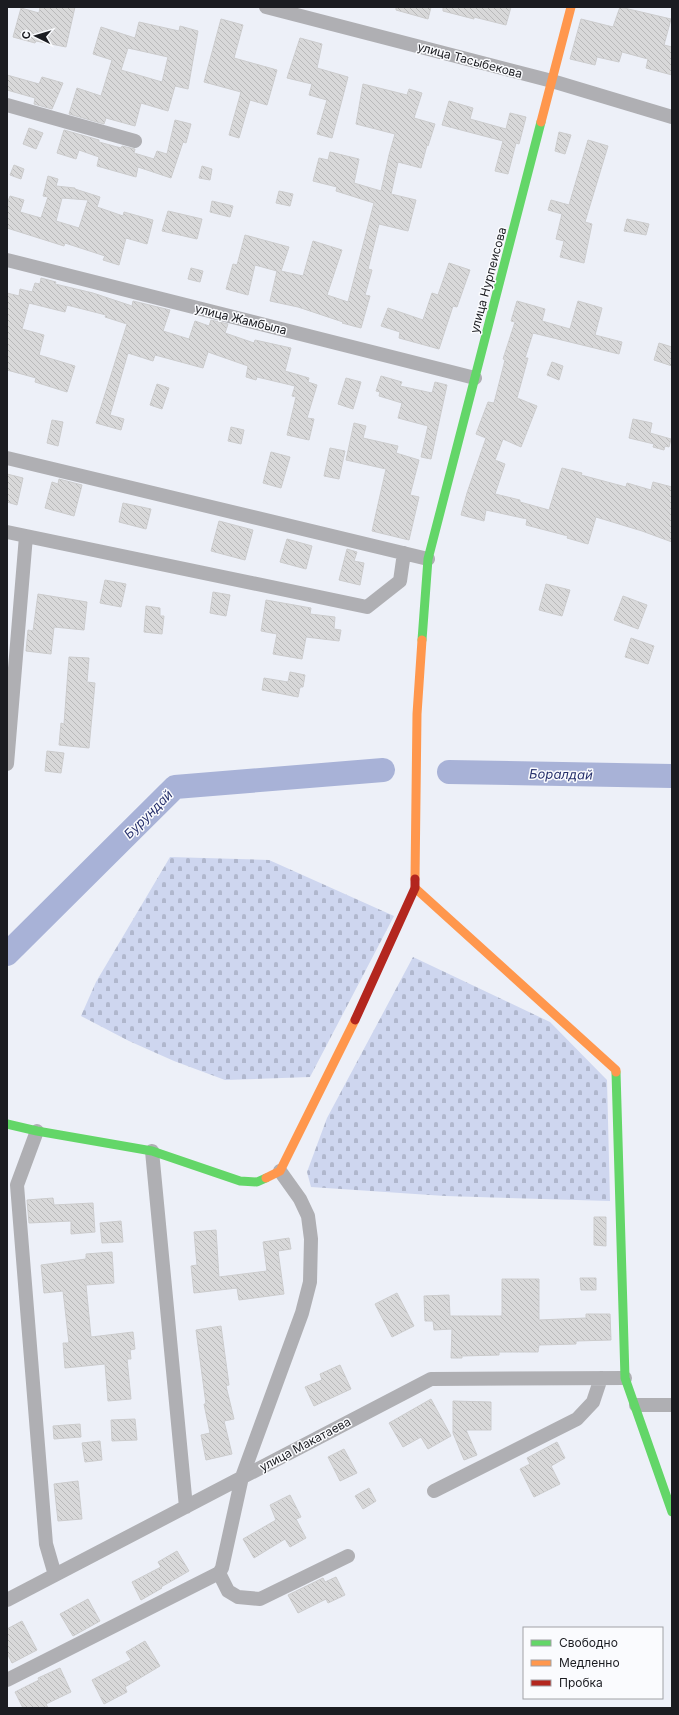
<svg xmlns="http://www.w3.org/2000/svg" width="679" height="1715" font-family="Inter,sans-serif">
<defs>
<pattern id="cemetery-stones" width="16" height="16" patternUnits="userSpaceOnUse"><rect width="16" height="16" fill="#ced6ef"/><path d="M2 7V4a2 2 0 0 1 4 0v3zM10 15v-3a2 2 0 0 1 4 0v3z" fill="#b0b7cd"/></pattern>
<pattern id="building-back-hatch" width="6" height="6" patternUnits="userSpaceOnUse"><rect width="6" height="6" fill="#d8d8d9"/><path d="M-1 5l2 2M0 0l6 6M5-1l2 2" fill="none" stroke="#b9b9ba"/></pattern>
</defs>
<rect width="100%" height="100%" fill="#edf0f8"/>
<path fill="url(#cemetery-stones)" d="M170,857L269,860L394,916L310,1077L225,1080L174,1061L129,1041L81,1016L96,982Z
M413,957L550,1022L607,1080L610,1201L445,1196L311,1187L307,1172L327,1118Z"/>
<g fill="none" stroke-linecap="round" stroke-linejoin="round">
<path stroke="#a8b2d7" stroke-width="24" d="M449,772L672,776
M7,954L175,787L383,770"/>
</g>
<path fill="url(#building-back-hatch)" stroke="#cccccd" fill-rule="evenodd" d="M40,7H75L66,47L36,41L35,43L13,37L21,8L39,13Z
M396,7H431L428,19L396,10Z
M443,7H511L506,25L474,17V19L443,11Z
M620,7L671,19L664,45L672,47V75L646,68L648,59L622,52L619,62L597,57L595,65L570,59L581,19L613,27Z
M221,19L243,25L234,58L277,70L267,105L250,100L239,138L229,135L241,92L204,82Z
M139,22L179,31L180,26L198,31L188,89L175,86L168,111L141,103L135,126L106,118L104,124L69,114L77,88L101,96L112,60L93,54L101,27L135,38ZM128,48L168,57L162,82L121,70Z
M300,38L322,44L317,68L348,77L332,138L317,134L327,100L309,95L312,84L287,78Z
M7,75L39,84L42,77L63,83L52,109L34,104L35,98L7,90Z
M363,84L407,95L409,89L422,93L414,118L435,124L428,146L427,145L421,168L398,162L391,194L416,200L408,231L379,224L368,269L372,270L365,295L370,296L361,328L342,323L343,322L298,307L270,301L277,271L255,265L248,295L226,289L233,264L237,265L245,235L289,247L281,271L303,276L313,241L342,250L327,295L348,302L374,203L336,191L337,187L313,181L319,158L328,160L330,152L359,159L354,183L381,191L389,155L395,134L356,124Z
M449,101L473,108L470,119L506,129L510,113L526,117L519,144L516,143L508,174L495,171L503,141L442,125Z
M175,120L191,124L186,143L183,142L171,178L138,167L136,177L97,166L99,157L79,150L76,159L57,153L64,130L99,140V142L121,148L122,146L135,149L134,153L154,159L157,151L167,154Z
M29,128L43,133L36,149L23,144Z
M559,132L571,135L565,154L555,151Z
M588,140L608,146L585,222L592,224L584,263L560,257L564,241L556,239L562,214L548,210L551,200L569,205Z
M14,165L24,169L21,179L10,175Z
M202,166L212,169L210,180L199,178Z
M48,176L58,179L56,186L75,188V189L100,197L97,207L123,216L124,212L153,220L147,244L126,238L119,265L103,260L105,256L65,243L64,246L7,228V204L10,196L24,200L20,212L41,218L48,197L43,196ZM62,198L88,200L79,228L56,221Z
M279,191L293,194L290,206L276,203Z
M212,201L233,206L230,217L210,212Z
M168,211L202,219L197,239L162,231Z
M627,219L649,224L646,235L624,231Z
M449,263L470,270L457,307L453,306L439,349L399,338L400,332L381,326L388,308L423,320L432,293L438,295Z
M191,268L203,271L200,282L188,279Z
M41,278L56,282L55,284L93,293L132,306L133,301L170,310L163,331L189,339L195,321L209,326L211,320L228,324L225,333L254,343L255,340L291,348L285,371L309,378L308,382L317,385L307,418L314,419L309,440L287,435L296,397L292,396L295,386L257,377L256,380L246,377L248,366L208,352L203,368L155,355L153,361L128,353L110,415L124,419L121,430L96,423L127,324L105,317L106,315L67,305L65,312L29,303L22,329L44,335L39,355L75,366L67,392L35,382L36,378L7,370V293L19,296L20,289L32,292L35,283L40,284Z
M517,301L545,309L542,321L570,329L578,301L602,308L595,335L622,342L619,354L533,333L525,358H528L517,398L537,406L521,447L503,439L495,460L505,464L495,494L520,500V502L549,510L562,468L582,473L581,475L626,487L627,483L651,490L653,482L672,487V542L642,531L596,517L588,544L567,538L568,536L526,525L527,519L486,510L484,521L461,515L467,493L486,438L476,434L488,402L494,403L505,360L503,359L515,322L511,321Z
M659,343L672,347V366L654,360Z
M552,362L563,366L559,380L547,375Z
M381,376L402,382L400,386L432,393L435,382L447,385L431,459L421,457L428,426L398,418L402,403L379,396L380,392L376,391Z
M346,378L361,382L353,409L338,404Z
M157,384L169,388L162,409L150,405Z
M633,419L652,423L650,433L671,439L669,447L665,446L664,450L653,447L654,444L629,438Z
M52,420L63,422L58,446L47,443Z
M354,423L366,426L363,438L398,446L396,453L419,460L410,495L419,497L409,540L372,531L386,469L346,460Z
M231,427L244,430L241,444L228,441Z
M330,448L345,451L339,479L324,476Z
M271,452L290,457L281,488L263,483Z
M7,474L23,478L17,505L7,502Z
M59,479L82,485L74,516L45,508L52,482L58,484Z
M123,503L151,509L146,529L119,522Z
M219,521L253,530L245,560L211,551Z
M287,539L312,546L306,569L280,562Z
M347,549L357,552L354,561L364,563L360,585L339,580Z
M105,580L126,584L121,607L100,603Z
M546,584L570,590L562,616L539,610Z
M213,592L230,595L226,616L210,613Z
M38,594L87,602L84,630L54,627L51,654L26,651L28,630L33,631Z
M623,596L647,605L638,629L614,620Z
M266,600L311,608L310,614L335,617L334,629L341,630L339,641L306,637L302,659L273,654L277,634L261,631Z
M146,606L160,608V616H164L162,634L144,632Z
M631,638L654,646L648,664L625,657Z
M69,657L89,658L87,682L95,683L89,748L59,745L61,723L64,724Z
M290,672L305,675L303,687H300L298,697L262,690L264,678L288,682Z
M47,751L64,753L61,773L45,771Z
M53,1198L54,1205L93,1203L95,1232L71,1234V1221L29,1223L27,1200Z
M594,1217H606V1246L594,1245Z
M121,1221L123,1242L102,1243L100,1223Z
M216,1230L219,1277L267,1271L263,1242L289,1238L291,1249L278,1251L284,1294L239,1300L237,1288L194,1293L191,1266L197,1265L194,1232Z
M112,1252L114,1283L86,1285L91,1337L133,1332L135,1349L130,1350L131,1359H127L131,1399L108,1401L105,1364L65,1368L63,1343H69L63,1291L44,1293L41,1265L86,1259V1254Z
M580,1278H596V1290H581Z
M502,1279H539V1320L586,1318V1314H610L611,1340L576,1341V1344L539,1345L538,1352H499V1355L462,1356V1358H451L452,1329L434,1330L433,1321H425L424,1296L449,1295L450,1316H502Z
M397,1293L414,1326L392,1337L375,1304Z
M221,1326L229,1385L226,1386L234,1419L224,1421L232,1454L206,1460L201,1435L210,1433L204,1404H206L196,1330Z
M340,1365L351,1389L314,1406L305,1387L322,1380L320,1374Z
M431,1399L451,1436L428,1449L421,1437L403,1447L389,1423Z
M453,1401L491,1402V1430H466L477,1455L464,1460L453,1433Z
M135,1419L137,1440L112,1441L111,1420Z
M80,1424L81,1437L54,1439L53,1426Z
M100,1441L102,1460L85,1462L82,1443Z
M557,1442L565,1458L551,1466L560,1484L534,1497L520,1469L530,1464L527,1458Z
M344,1449L357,1473L340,1481L328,1457Z
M78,1481L82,1519L58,1521L54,1484Z
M369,1488L376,1501L363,1509L355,1496Z
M290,1495L301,1517L296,1519L306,1538L290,1547L285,1539L254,1558L243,1539L276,1520L270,1505Z
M177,1551L189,1571L161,1587L162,1588L141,1600L132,1582L161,1567L158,1562Z
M336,1577L345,1595L328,1603L326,1599L298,1613L288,1595L323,1578L325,1582Z
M88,1599L100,1621L73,1636L60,1614Z
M22,1621L37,1650L12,1663L7,1653V1629Z
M145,1641L160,1666L125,1687L127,1692L104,1704L92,1680L131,1660L126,1652Z
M60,1668L71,1692L46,1704L48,1708H23L15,1692L39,1680L38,1678Z"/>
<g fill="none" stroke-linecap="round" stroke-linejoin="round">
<path stroke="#afafb3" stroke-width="14" d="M266,7L552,81L672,117
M7,105L135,141
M7,260L475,378
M7,458L428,559
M7,532L367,607L400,581L404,553
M7,764L26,536
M37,1131L17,1185L46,1544L55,1575
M152,1151L186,1507
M636,1405H672
M434,1491L577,1419L593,1402L601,1378
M219,1573L228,1591L238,1597L260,1599L348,1556
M7,1600L431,1379L625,1378
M7,1680L219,1573L222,1568L242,1477L302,1313L310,1282L311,1239L308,1216L300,1199L280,1171"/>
<path stroke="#63d668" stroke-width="9" d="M422,640L428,559L541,122
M616,1072L625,1378L672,1512
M7,1124L37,1131L152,1151L240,1181L257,1182L266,1178"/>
<path stroke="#ff974d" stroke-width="9" d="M541,122L571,7
M415,879L417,714L422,640
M415,888L616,1070V1072
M266,1178L280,1171L355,1020"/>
<path stroke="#b3261e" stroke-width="9" d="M355,1020L415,888V879"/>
</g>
<g text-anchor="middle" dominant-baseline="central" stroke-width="3" stroke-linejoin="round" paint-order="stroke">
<g font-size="12" fill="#1b1c21" stroke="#fafbfe">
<text transform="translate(470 60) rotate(15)">улица Тасыбекова</text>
<text transform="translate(488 280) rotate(-75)">улица Нурпеисова</text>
<text transform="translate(241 319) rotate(14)">улица Жамбыла</text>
<text transform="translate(305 1444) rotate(-28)">улица Макатаева</text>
</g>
<g font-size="13" font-style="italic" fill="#28326d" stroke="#fafbfe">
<text transform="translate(561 774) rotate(1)">Боралдай</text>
<text transform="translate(148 814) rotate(-45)">Бурундай</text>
</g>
</g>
<rect width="679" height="1715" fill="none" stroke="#1b1c21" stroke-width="16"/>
<rect x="523" y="1627" width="140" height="72" fill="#fafbfe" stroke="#a1a2a6"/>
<rect x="531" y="1640" width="20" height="6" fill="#63d668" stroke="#a1a2a6"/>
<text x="559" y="1647" font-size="12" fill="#1b1c21">Свободно</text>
<rect x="531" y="1660" width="20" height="6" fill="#ff974d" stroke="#a1a2a6"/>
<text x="559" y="1667" font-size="12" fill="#1b1c21">Медленно</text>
<rect x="531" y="1680" width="20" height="6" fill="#b3261e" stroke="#a1a2a6"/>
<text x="559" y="1687" font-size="12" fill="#1b1c21">Пробка</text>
<g transform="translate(36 36) rotate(275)" stroke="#fafbfe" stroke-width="3" paint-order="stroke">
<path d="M0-3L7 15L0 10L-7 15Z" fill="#1b1c21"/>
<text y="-6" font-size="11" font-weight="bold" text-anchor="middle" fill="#1b1c21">С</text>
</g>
</svg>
